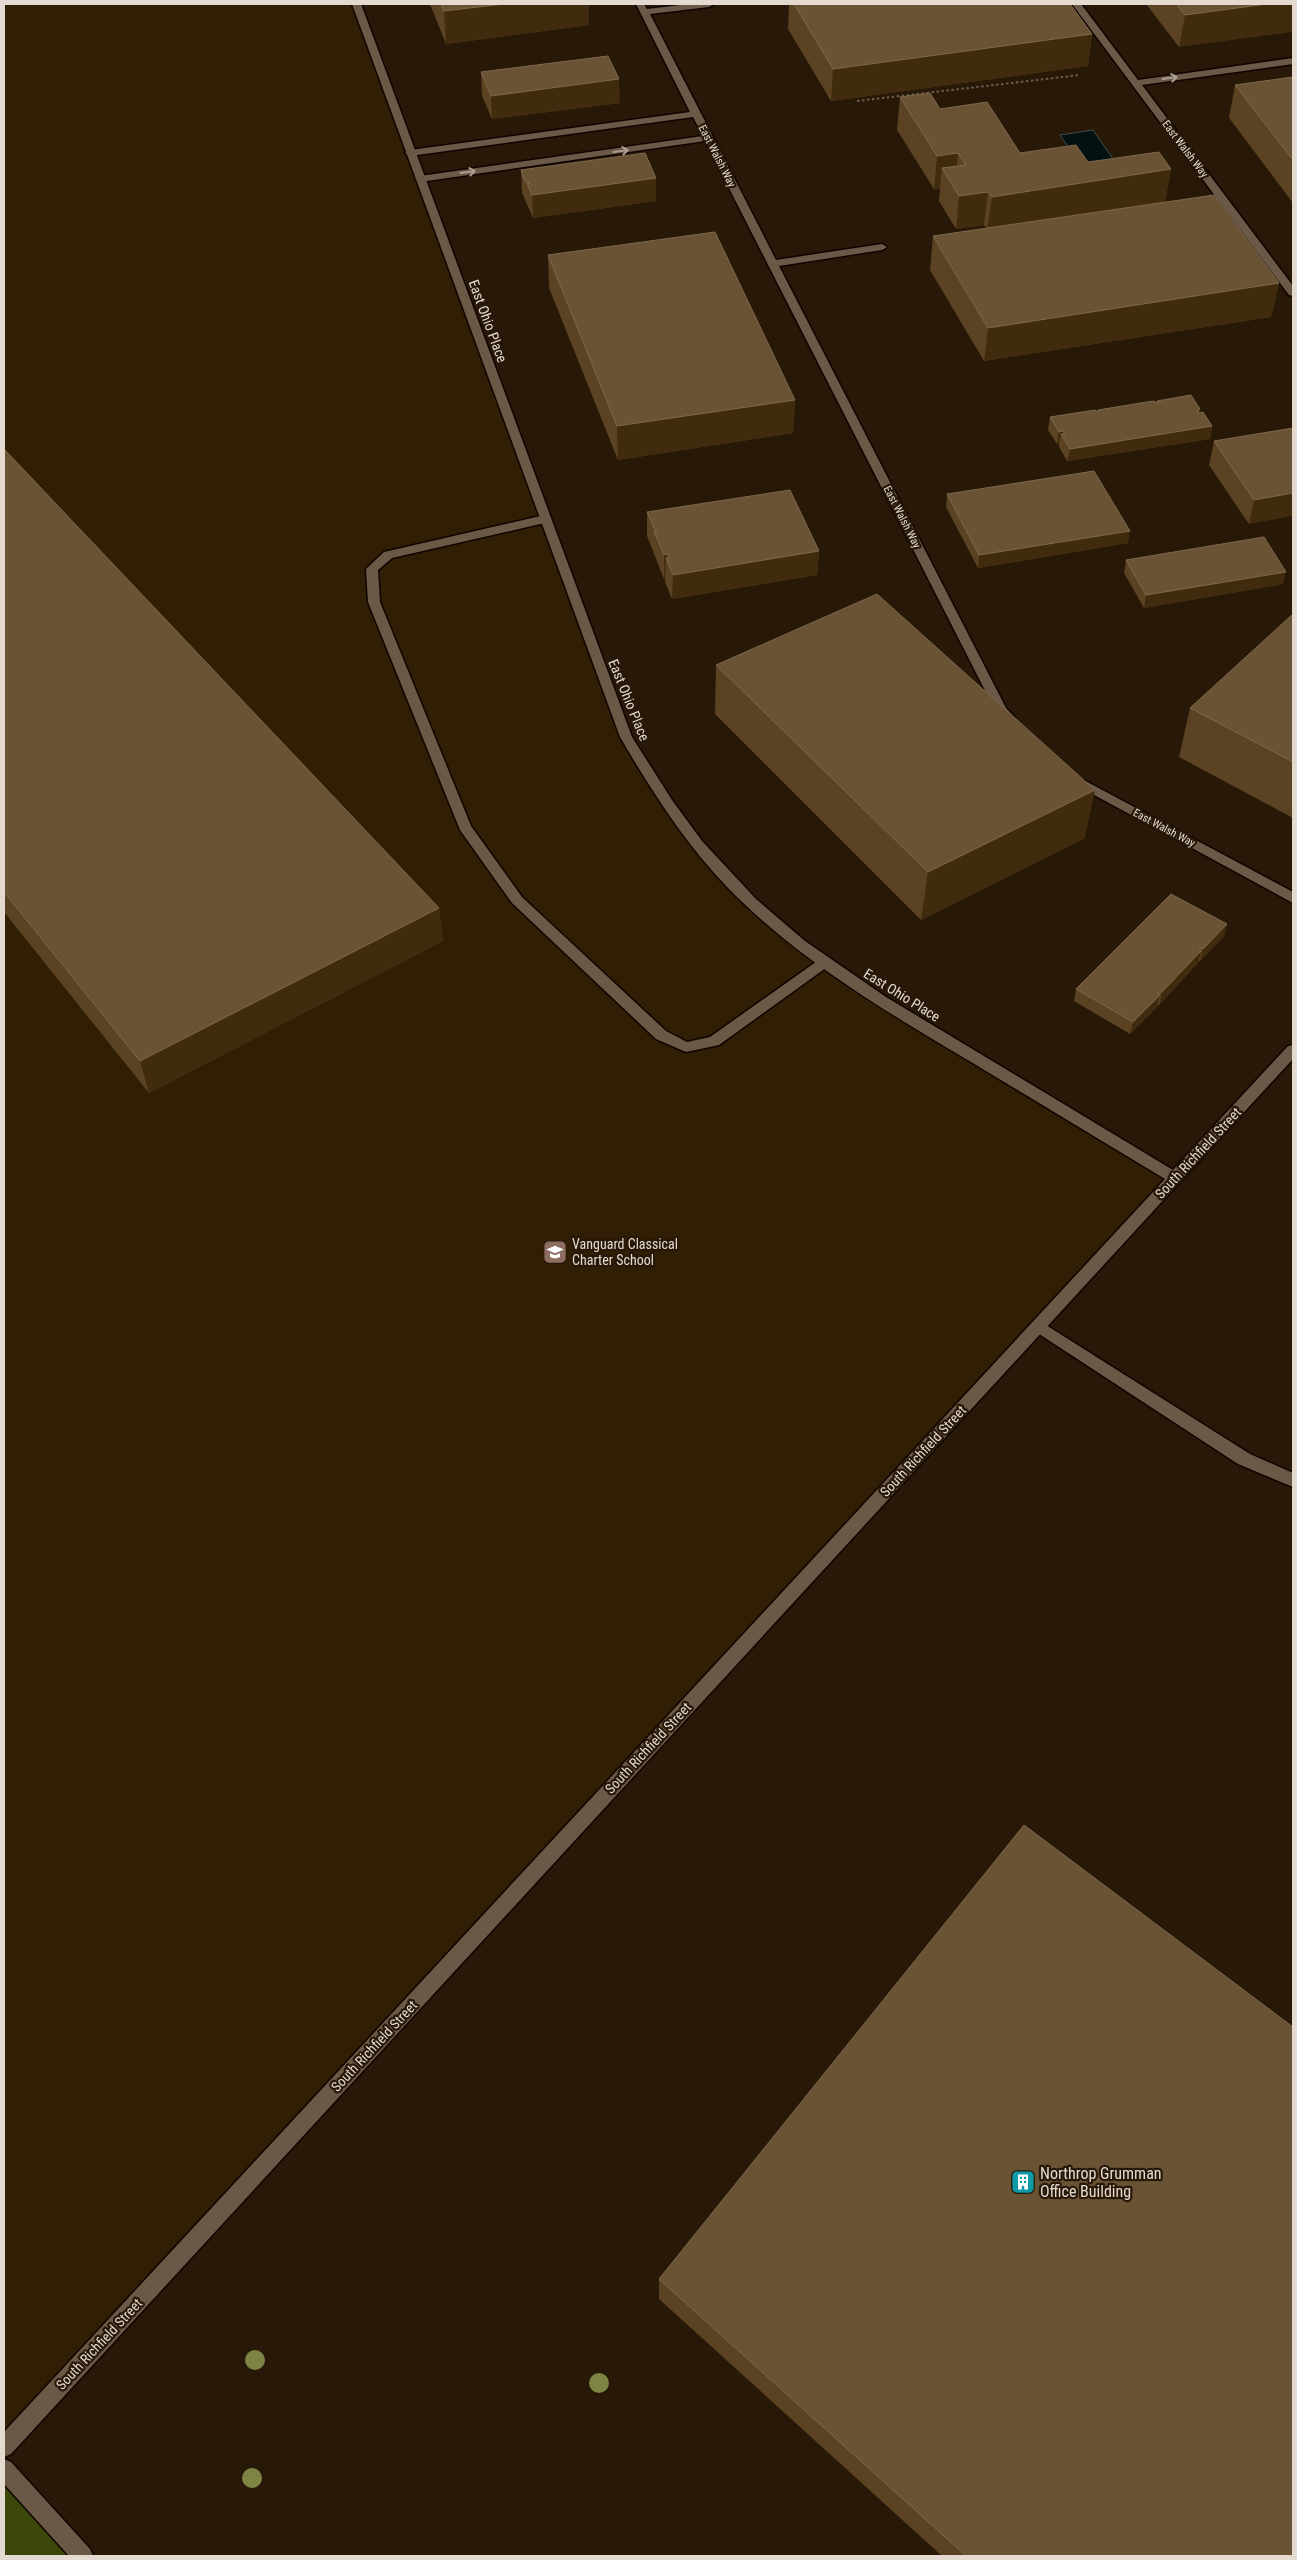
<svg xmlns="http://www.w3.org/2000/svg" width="1297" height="2560" font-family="'Roboto Condensed',sans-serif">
<rect width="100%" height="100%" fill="#271807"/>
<path fill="#301e05" d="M4,4H356L626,737L700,848L813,954L1175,1178L4,2447Z"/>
<path fill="#3c480a" d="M4,2469L83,2556H4Z"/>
<path fill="#041112" stroke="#474d4b" d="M1093,130L1120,169L1086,173L1060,135Z"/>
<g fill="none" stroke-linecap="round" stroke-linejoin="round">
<g stroke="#0f0400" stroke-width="3">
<path id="lane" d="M636,4H644L647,9L689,4H714L709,7L650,14L776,260L882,244L887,247L882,250L779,266L1006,708L1014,717L1012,720H1004L995,710L705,141L420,182L415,179L420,176L703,136L693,117L410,156L405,153L410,150L690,112Z
M1072,4H1081L1138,80L1293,58V64L1142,85L1293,286V296L1289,295Z
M545,515L551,519L549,522L392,558L378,570L380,602L471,826L522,897L666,1031L687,1042L710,1037L820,959H830L832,962L830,965L719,1045L686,1052L656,1039L512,903L460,830L368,602L366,569L384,552Z
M1078,777L1293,892V903L1074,784L1072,781L1074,778Z
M1038,1320L1250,1454L1293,1473V1487L1238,1464L1033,1330L1030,1326L1033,1322Z"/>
</g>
<g stroke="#0f0400" stroke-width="3">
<path id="street" d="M352,4H361L632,737L672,800L702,841L756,899L805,941L886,997L1173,1170L1288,1046L1293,1045V1059L11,2454L4,2457V2432L1165,1179C1100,1140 1036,1101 971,1062C885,1011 797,959 727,887C684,842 651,790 620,737Z
M4,2459L11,2462L90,2549L93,2556H69L4,2484Z"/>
</g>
<path stroke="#6a5d4e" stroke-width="2" stroke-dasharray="2.5 2.5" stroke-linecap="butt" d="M857,101L1080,75"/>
<use href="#lane" fill="#6a5946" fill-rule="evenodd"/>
<use href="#street" fill="#6a5946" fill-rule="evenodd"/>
</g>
<g fill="#7d8444">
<circle cx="255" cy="2360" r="10"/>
<circle cx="599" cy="2383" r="10"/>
<circle cx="252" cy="2478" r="10"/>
</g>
<path fill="#5b4222" d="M430,4H589V25L446,44Z
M789,4H1070L1092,34L1088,66L831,101L788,29Z
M1146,4H1293L1179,47Z
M481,72L620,103L492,119L482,96Z
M1293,77V203L1229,118L1235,85Z
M900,97L940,109L1020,153L1088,162L1171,169L1165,202L1087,214L1279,283L1271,317L984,361L930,270L933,236L987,229L984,225L956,229L939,201L940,188L934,189L897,130Z
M521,170L656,178V201L533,218L522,193Z
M548,255L795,400L793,433L618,460L549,288Z
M1157,401L1200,412L1212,426L1210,439L1067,461L1059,447V444H1057L1048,430L1050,417L1098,411V410L1157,402Z
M1293,428L1249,524L1209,465L1214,441Z
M4,449L439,908L443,941L149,1093L4,912Z
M947,494L1128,543L978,568L946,507Z
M647,512L819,551L817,575L672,599L665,582V579H664L647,536Z
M1126,560L1283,584L1144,608L1124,573Z
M1293,614V818L1179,757L1190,708Z
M716,665L1085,838L921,920L715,714Z
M1227,924L1224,936L1200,961H1199L1198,963L1159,1005H1158L1157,1007L1130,1034L1074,1001L1076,989Z
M659,2279L1293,2556H942L659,2299Z"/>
<path fill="#402b0f" d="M504,4H589V25L446,44L444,11Z
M1267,4H1293V32L1179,47L1185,15Z
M1092,34L1088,66L831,101L833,69Z
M619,79L620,103L492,119L491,96Z
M958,153L955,186L942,168L940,188L934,189L937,156Z
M1171,169L1165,202L987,230L992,197Z
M656,178V201L533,218L532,195Z
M988,192L984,225L956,229L959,196Z
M1279,283L1271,317L984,361L988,328Z
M795,400L793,433L618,460L617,426Z
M1212,426L1210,439L1067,461L1070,449Z
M1063,431L1062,437L1061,434L1059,444H1057L1059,432Z
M1293,493V516L1249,524L1254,500Z
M1130,531L1128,543L978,568L979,555Z
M819,551L817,575L672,599L673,575Z
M668,554V563L666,558L665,579H664V555Z
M1286,572L1283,584L1144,608L1146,595Z
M1095,790L1085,838L921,920L928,872Z
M439,908L443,941L149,1093L140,1061Z
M1227,924L1224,936L1200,961L1203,949Z
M1201,948L1199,954L1201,951L1198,963L1159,1005L1162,992Z
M1160,995L1157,1007L1130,1034L1133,1022Z"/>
<path fill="#6a5335" stroke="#7d684d" d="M441,4H504L444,11Z
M794,4H1070L1092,34L833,69Z
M1176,4H1267L1185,15Z
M608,56L619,79L491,96L481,72Z
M1293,77V160L1235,85Z
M930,93L940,109L987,102L1020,153L1076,145L1088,162L1159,152L1171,169L992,197L988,192L959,196L942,168L966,165L958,153L937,156L900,97Z
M645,153L656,178L532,195L527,183H530L525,181L521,170Z
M1214,195L1279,283L988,328L933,236Z
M715,232L795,400L617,426L548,255Z
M1191,395L1200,409L1198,410L1199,413L1203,412L1212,426L1070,449L1061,434H1065L1063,431L1059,432L1050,417L1095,410L1099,412L1098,410L1153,401L1158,403L1157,401Z
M1293,428V493L1254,500L1214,441Z
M4,449L439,908L140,1061L4,892Z
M1094,471L1130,531L979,555L947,494Z
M790,490L819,551L673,575L666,558L669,557L668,554L664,555L654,531H657L654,528L647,512Z
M1264,537L1286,572L1146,595L1126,560Z
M877,594L1095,790L928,872L716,665Z
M1293,614V762L1190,708Z
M1171,894L1227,924L1203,949L1201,948L1199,950L1201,951L1162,992L1157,993L1160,995L1133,1022L1076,989Z
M1024,1825L1293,2027V2556H966L659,2279Z"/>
<defs><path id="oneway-shaft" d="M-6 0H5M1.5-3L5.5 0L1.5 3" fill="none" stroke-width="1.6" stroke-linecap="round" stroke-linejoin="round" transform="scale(1.25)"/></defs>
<g stroke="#ada091">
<use href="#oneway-shaft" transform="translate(1170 78) rotate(-8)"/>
<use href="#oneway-shaft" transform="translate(621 151) rotate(-8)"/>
<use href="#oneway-shaft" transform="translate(468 172) rotate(-8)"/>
</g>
<defs>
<g id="school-square" transform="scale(1.25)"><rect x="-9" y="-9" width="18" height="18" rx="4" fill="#8d6e63" stroke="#271807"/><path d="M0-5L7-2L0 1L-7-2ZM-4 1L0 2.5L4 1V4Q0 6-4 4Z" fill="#fff"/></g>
<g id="building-square" transform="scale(1.25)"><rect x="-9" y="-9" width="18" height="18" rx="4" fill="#0f9aa8" stroke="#271807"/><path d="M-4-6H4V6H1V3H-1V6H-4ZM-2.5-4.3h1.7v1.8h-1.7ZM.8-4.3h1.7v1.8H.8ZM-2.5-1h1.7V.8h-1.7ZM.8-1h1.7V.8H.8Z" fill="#fff"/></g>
</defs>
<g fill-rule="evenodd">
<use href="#school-square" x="555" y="1252"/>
<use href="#building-square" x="1023" y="2182"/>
</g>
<g text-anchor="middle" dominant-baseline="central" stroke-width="4.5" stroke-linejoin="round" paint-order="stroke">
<g font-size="11" fill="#e4dacf" stroke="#271807">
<text transform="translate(1185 149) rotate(53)">East Walsh Way</text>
<text transform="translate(717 156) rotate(63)">East Walsh Way</text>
<text transform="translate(902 517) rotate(63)">East Walsh Way</text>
<text transform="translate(1164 828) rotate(28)">East Walsh Way</text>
</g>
<g font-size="14" fill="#e4dacf" stroke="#271807">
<text transform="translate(488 321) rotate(70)">East Ohio Place</text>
<text transform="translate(629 700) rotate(68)">East Ohio Place</text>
<text transform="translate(902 995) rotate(32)">East Ohio Place</text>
<text transform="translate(1198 1153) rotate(-47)">South Richfield Street</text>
<text transform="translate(923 1451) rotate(-47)">South Richfield Street</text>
<text transform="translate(648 1748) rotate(-47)">South Richfield Street</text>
<text transform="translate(374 2046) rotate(-47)">South Richfield Street</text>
<text transform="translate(99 2344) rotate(-47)">South Richfield Street</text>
</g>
<g font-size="14" fill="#e4dacf" stroke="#271807" text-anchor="start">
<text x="572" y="1244">Vanguard Classical<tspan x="572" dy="16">Charter School</tspan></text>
</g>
<g font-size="16" fill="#e4dacf" stroke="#271807" text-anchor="start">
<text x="1040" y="2173">Northrop Grumman<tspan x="1040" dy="18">Office Building</tspan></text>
</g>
</g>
<rect width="1297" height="2560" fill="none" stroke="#e4dacf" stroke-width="10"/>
</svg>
